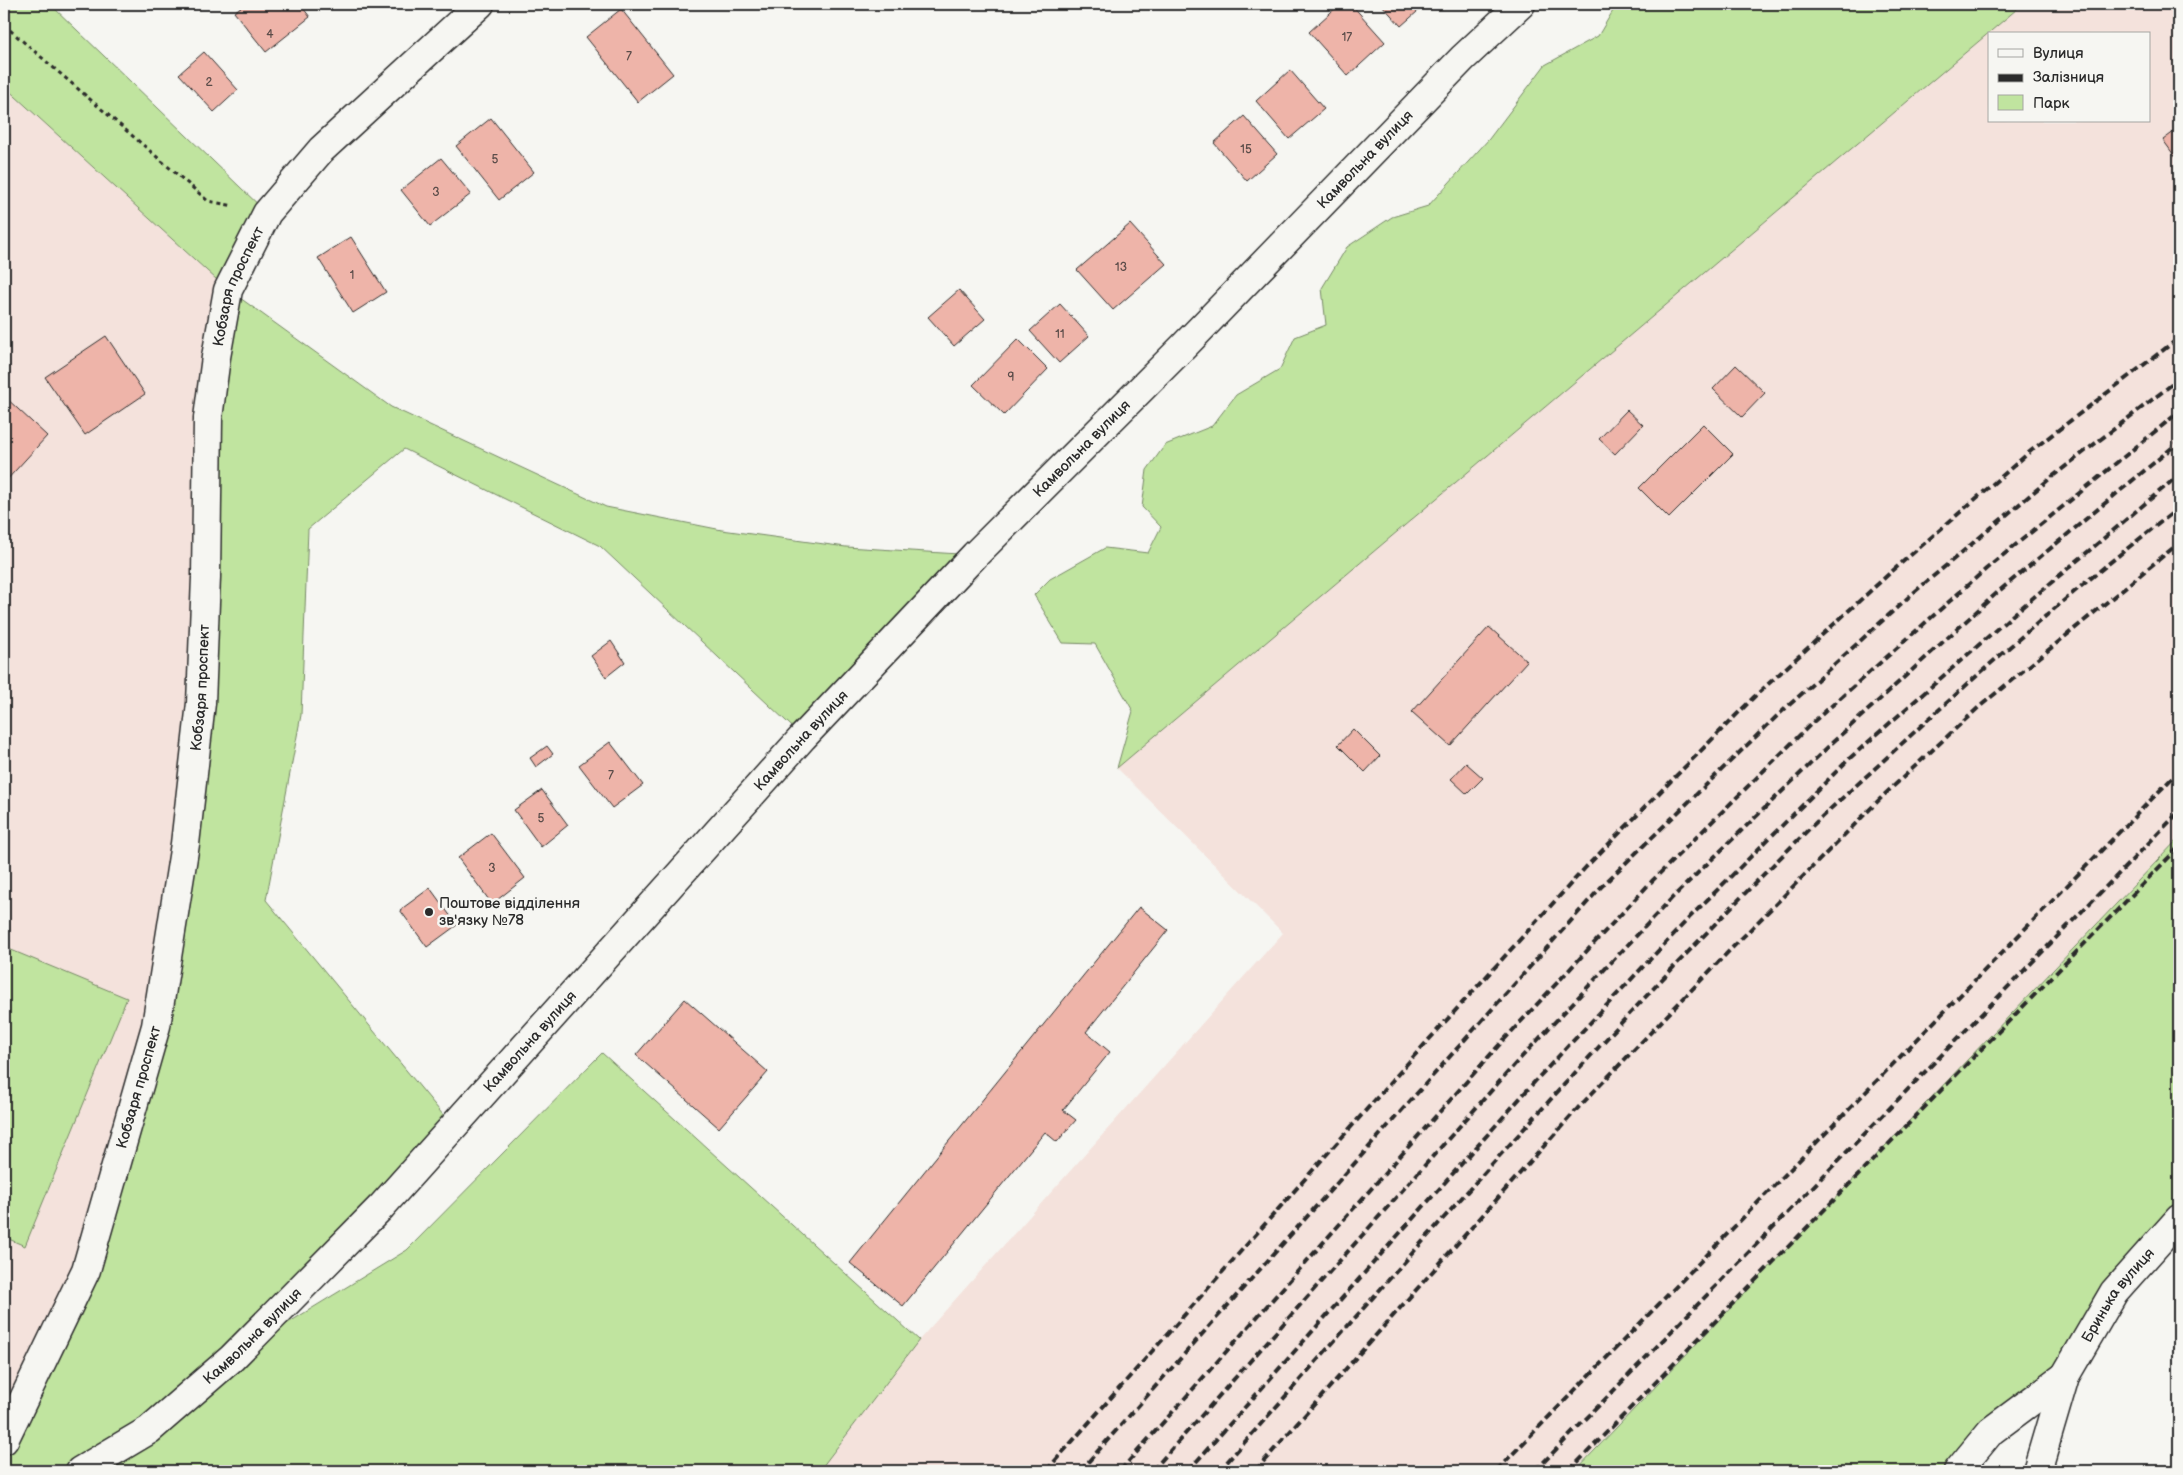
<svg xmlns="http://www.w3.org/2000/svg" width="2183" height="1475" font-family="'Balsamiq Sans',sans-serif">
<rect width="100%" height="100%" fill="#f6f6f2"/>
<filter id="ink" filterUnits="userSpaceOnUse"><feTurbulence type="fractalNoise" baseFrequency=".02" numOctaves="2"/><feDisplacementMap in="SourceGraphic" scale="10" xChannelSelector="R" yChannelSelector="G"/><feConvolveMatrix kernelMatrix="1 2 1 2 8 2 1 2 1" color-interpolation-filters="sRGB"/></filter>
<g filter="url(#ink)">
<path fill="#f4e2dc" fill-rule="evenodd" d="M2023,4H2179V838L1574,1471H819L919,1340L1283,933L1117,768ZM1989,34H2149V121H1989Z
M4,86L228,290L185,844L86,1270L4,1440Z"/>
<path fill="#c0e49f" stroke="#768865" d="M4,4H50L267,213L229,290L391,407L606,507L722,530L846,547L975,555L803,737L600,546L404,449L308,529L301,715L266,900L453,1127L234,1356L407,1250L602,1053L919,1340L819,1471H4V1440L86,1270L156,1026L228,290L4,86Z
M1617,4H2023L1117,768L1133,711L1095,644L1063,643L1034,595L1050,579L1105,548L1148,553L1161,527L1142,507L1147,470L1165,445L1212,426L1236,395L1280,369L1295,337L1326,325L1322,288L1347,247L1392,217L1428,206L1489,139L1545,65L1598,36Z
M2179,838V1207L2065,1376L1958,1471H1575Z
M4,947L127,998L25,1246L4,1237Z"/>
<path fill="#eeb4a9" stroke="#2b2b2b" d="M245,4H300L310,17L266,52L234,12Z
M1340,4H1351L1385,42L1348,76L1309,32Z
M1381,4H1426L1401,26Z
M621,9L673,74L638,102L586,37Z
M204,52L238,90L214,112L179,74Z
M1290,70L1324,109L1289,139L1256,101Z
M1244,116L1277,154L1247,181L1214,143Z
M491,118L534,172L499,200L456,146Z
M2179,128V162L2163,140Z
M441,158L471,194L430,226L401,190Z
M1130,224L1166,264L1113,310L1077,270Z
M351,237L386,292L353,313L318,258Z
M959,290L985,319L954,346L928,317Z
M1060,304L1089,336L1059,363L1030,331Z
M106,336L145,394L85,435L45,377Z
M1018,339L1048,369L1004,415L973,385Z
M1736,365L1765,393L1742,417L1713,389Z
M4,396L47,436L4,483Z
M1627,410L1643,425L1615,454L1599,439Z
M1703,424L1733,454L1669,518L1639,488Z
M1489,627L1527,661L1450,746L1412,712Z
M611,641L625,662L606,677L591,656Z
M1353,729L1380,756L1365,772L1338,745Z
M610,742L643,785L612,808L579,765Z
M547,746L553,754L536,767L530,758Z
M1466,763L1483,778L1467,794L1451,779Z
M542,790L568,825L541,847L514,810Z
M491,833L525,878L492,904L458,858Z
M430,888L457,925L427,947L400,910Z
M1139,907L1168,930L1086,1032L1110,1052L1063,1110L1076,1120L1057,1142L1045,1132L903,1306L850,1263Z
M685,999L768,1072L719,1128L636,1055Z"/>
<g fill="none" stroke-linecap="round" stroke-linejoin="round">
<g stroke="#2b2b2b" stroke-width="31">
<g id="minor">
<path id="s1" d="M80,1471L149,1430L232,1358L382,1206L803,737L975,555L1184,346L1463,58L1521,4"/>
<path d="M1958,1471L1991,1431L2065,1376"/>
</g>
</g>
<g stroke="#2b2b2b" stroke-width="31">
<g id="secondary">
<path id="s2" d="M4,1440L86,1270L156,1026L185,844L201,703L206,577L208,418L216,357L228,290L267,213L321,150L480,4"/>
<path id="s3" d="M2037,1471L2065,1376L2114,1292L2179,1219"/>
</g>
</g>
<path stroke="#2b2b2b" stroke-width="3" stroke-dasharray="4 4" stroke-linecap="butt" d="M4,25L208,201L234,206"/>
<use href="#minor" stroke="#f6f6f2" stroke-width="28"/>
<use href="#secondary" stroke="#f6f6f2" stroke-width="28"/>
<path stroke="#2b2b2b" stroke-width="4" stroke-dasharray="8 4" stroke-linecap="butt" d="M1046,1471L1414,1056L1586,867L1754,697L1890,573L2032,450L2179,338
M1080,1471L1602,886L1776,717L1912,594L2053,476L2179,379
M1120,1471L1500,1044L1652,881L1811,724L1986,569L2179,412
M1152,1471L1516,1063L1673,897L1833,742L1999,591L2179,442
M1188,1471L1538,1078L1691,916L1850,758L2015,613L2179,475
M1219,1471C1410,1257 1598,1038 1802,836C1828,810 1856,786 1883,761C1978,673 2076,587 2179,508
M1255,1471L1578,1108L1730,950L1884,795L1979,707L2179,543
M1496,1471L2179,771
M1535,1471L2179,812
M1569,1471L2179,847"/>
</g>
</g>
<circle fill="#2b2b2b" stroke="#f6f6f2" stroke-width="2" cx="429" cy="912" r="5"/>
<g text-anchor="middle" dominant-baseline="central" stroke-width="5" stroke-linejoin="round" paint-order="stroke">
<g font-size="12" fill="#5c4d4a">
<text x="270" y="34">4</text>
<text x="1347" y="37">17</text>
<text x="629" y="56">7</text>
<text x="209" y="82">2</text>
<text x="1246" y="149">15</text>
<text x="495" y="159">5</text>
<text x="436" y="192">3</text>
<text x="1121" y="267">13</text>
<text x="352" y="275">1</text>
<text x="1060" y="334">11</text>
<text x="1011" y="377">9</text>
<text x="611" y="775">7</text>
<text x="541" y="818">5</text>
<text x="492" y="868">3</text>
</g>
<g font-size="15" fill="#2b2b2b" stroke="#f6f6f2">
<text stroke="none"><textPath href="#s1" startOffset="1840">Камвольна вулиця</textPath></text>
<text stroke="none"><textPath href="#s2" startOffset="1190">Кобзаря проспект</textPath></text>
<text stroke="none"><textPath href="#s1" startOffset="1435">Камвольна вулиця</textPath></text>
<text stroke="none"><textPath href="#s2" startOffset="784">Кобзаря проспект</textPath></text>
<text stroke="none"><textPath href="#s1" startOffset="1030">Камвольна вулиця</textPath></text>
<text stroke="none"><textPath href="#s1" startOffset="625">Камвольна вулиця</textPath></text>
<text stroke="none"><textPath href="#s2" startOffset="379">Кобзаря проспект</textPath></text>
<text stroke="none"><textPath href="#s3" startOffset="196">Бринька вулиця</textPath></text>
<text stroke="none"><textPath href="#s1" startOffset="220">Камвольна вулиця</textPath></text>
</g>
<g font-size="15" fill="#2b2b2b" stroke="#f6f6f2" text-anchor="start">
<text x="439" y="903">Поштове відділення<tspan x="439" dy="17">зв'язку №78</tspan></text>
</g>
</g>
<rect width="2183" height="1475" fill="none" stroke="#f6f6f2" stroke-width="20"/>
<rect x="10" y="10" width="2163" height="1455" fill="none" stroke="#2b2b2b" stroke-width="2" filter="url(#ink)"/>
<rect x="1988" y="32" width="162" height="90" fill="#f6f6f2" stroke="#a5a5a2"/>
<rect x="1998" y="49" width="25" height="8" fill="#f6f6f2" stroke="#a5a5a2"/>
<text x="2033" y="58" font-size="15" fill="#2b2b2b">Вулиця</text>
<rect x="1998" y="74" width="25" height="8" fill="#2b2b2b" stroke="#a5a5a2"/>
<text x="2033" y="82" font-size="15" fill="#2b2b2b">Залізниця</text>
<rect x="1998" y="95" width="25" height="15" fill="#c0e49f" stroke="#a5a5a2"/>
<text x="2033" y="108" font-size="15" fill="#2b2b2b">Парк</text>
</svg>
